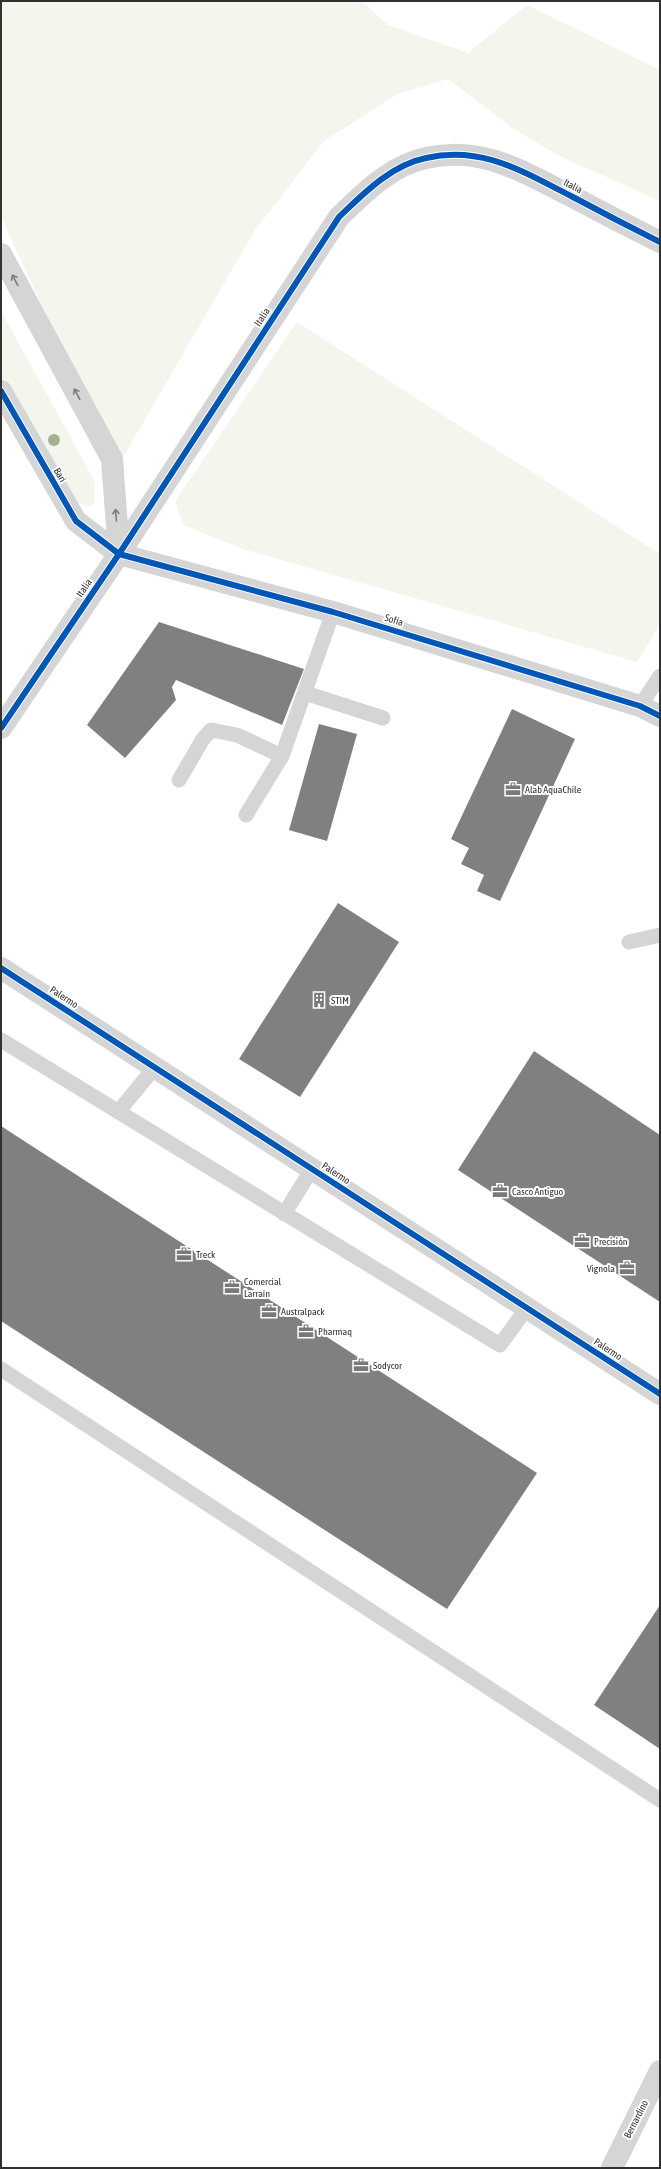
<svg xmlns="http://www.w3.org/2000/svg" width="661" height="2169" font-family="'Asap Condensed',sans-serif">
<rect width="100%" height="100%" fill="#fff"/>
<path fill="#f3f6ed" d="M1,1H362L388,25L468,53L527,5L660,70V201L564,158L515,130L448,79L399,93L324,141L255,230L122,459L74,375L1,217Z
M1,311L94,480L95,503L90,506L78,503L63,487L1,379Z
M297,322L660,554V624L637,662L246,550L183,525L175,501Z"/>
<path fill="#808080" d="M159,622L304,669L282,725L176,680L172,687L176,700L125,758L87,725Z
M512,709L575,739L500,901L477,891L484,875L461,864L469,848L451,839Z
M319,724L357,734L327,841L289,830Z
M338,903L399,942L300,1097L239,1059Z
M534,1051L660,1135V1302L458,1170Z
M1,1126L537,1473L447,1609L1,1321Z
M660,1605V1749L594,1705Z"/>
<g fill="none" stroke-linecap="round" stroke-linejoin="round">
<path stroke="#d5d5d5" stroke-width="15" d="M305,693L383,718
M640,706L660,676
M179,780L203,739L211,730L237,735L282,756
M246,815L282,756L333,612
M629,942L660,935
M1,1040L500,1345L527,1308
M118,1112L155,1067
M284,1214L312,1169
M1,1369L660,1800"/>
<path stroke="#d5d5d5" stroke-width="22" d="M1,728L119,554L339,217C363,194 391,165 426,158C482,145 523,172 571,196C601,212 630,227 660,242
M1,968L660,1394"/>
<path stroke="#d5d5d5" stroke-width="22" d="M1,254L112,459L119,554
M1,391L76,521L119,554L333,612L640,706L660,716
M612,2168L660,2071"/>
<g stroke="#fff" stroke-width="8">
<path id="cycleway" d="M1,391L76,521L119,554L333,612L640,706L660,716
M1,728L119,554L339,217C363,194 391,165 426,158C482,145 523,172 571,196C601,212 630,227 660,242
M1,968L660,1394"/>
</g>
<use href="#cycleway" stroke="#0057b8" stroke-width="6"/>
</g>
<circle fill="#a4b193" cx="54" cy="440" r="6"/>
<defs><path id="oneway-shaft" d="M-6 0H5M1.5-3L5.5 0L1.5 3" fill="none" stroke-width="1.6" stroke-linecap="round" stroke-linejoin="round"/></defs>
<g stroke="#7b7b7b">
<use href="#oneway-shaft" transform="translate(15 280) rotate(-118)"/>
<use href="#oneway-shaft" transform="translate(77 394) rotate(-118)"/>
<use href="#oneway-shaft" transform="translate(116 515) rotate(-94)"/>
</g>
<defs>
<g id="office-bare" transform="scale(1.2)"><path d="M-6-3h4V-5.5h4V-3h4V5H-6ZM-1-4.5V-3h2v-1.5ZM-6 0V1H6V0Z" fill="#797979" stroke="#fff" stroke-width="2.5" paint-order="stroke"/></g>
<g id="building-bare" transform="scale(1.2)"><path d="M-4-6H4V6H1V3H-1V6H-4ZM-2.5-4.3h1.7v1.8h-1.7ZM.8-4.3h1.7v1.8H.8ZM-2.5-1h1.7V.8h-1.7ZM.8-1h1.7V.8H.8Z" fill="#797979" stroke="#fff" stroke-width="2.5" paint-order="stroke"/></g>
</defs>
<g fill-rule="evenodd">
<use href="#office-bare" x="513" y="789"/>
<use href="#building-bare" x="319" y="1000"/>
<use href="#office-bare" x="500" y="1191"/>
<use href="#office-bare" x="582" y="1241"/>
<use href="#office-bare" x="184" y="1254"/>
<use href="#office-bare" x="627" y="1268"/>
<use href="#office-bare" x="232" y="1287"/>
<use href="#office-bare" x="269" y="1311"/>
<use href="#office-bare" x="306" y="1331"/>
<use href="#office-bare" x="361" y="1365"/>
</g>
<g text-anchor="middle" dominant-baseline="central" stroke-width="4" stroke-linejoin="round" paint-order="stroke">
<g font-size="10" fill="#313131" stroke="#fff">
<text transform="translate(573 186) rotate(27)">Italia</text>
<text transform="translate(262 317) rotate(-57)">Italia</text>
<text transform="translate(60 475) rotate(60)">Bari</text>
<text transform="translate(84 588) rotate(-56)">Italia</text>
<text transform="translate(394 620) rotate(17)">Sofía</text>
<text transform="translate(64 997) rotate(33)">Palermo</text>
<text transform="translate(336 1173) rotate(33)">Palermo</text>
<text transform="translate(608 1349) rotate(33)">Palermo</text>
<text transform="translate(636 2119) rotate(-63)">Bernardino</text>
</g>
<g font-size="10" fill="#313131" stroke="#fff" text-anchor="start">
<text x="525" y="789">Alab AquaChile</text>
<text x="331" y="1000">STIM</text>
<text x="512" y="1191">Casco Antiguo</text>
<text x="594" y="1241">Precisión</text>
<text x="196" y="1254">Treck</text>
<text x="615" y="1268" text-anchor="end">Vignola</text>
<text x="244" y="1281">Comercial<tspan x="244" dy="12">Larraín</tspan></text>
<text x="281" y="1311">Australpack</text>
<text x="318" y="1331">Pharmaq</text>
<text x="373" y="1365">Sodycor</text>
</g>
</g>
<rect width="661" height="2169" fill="none" stroke="#313131" stroke-width="4"/>
</svg>
